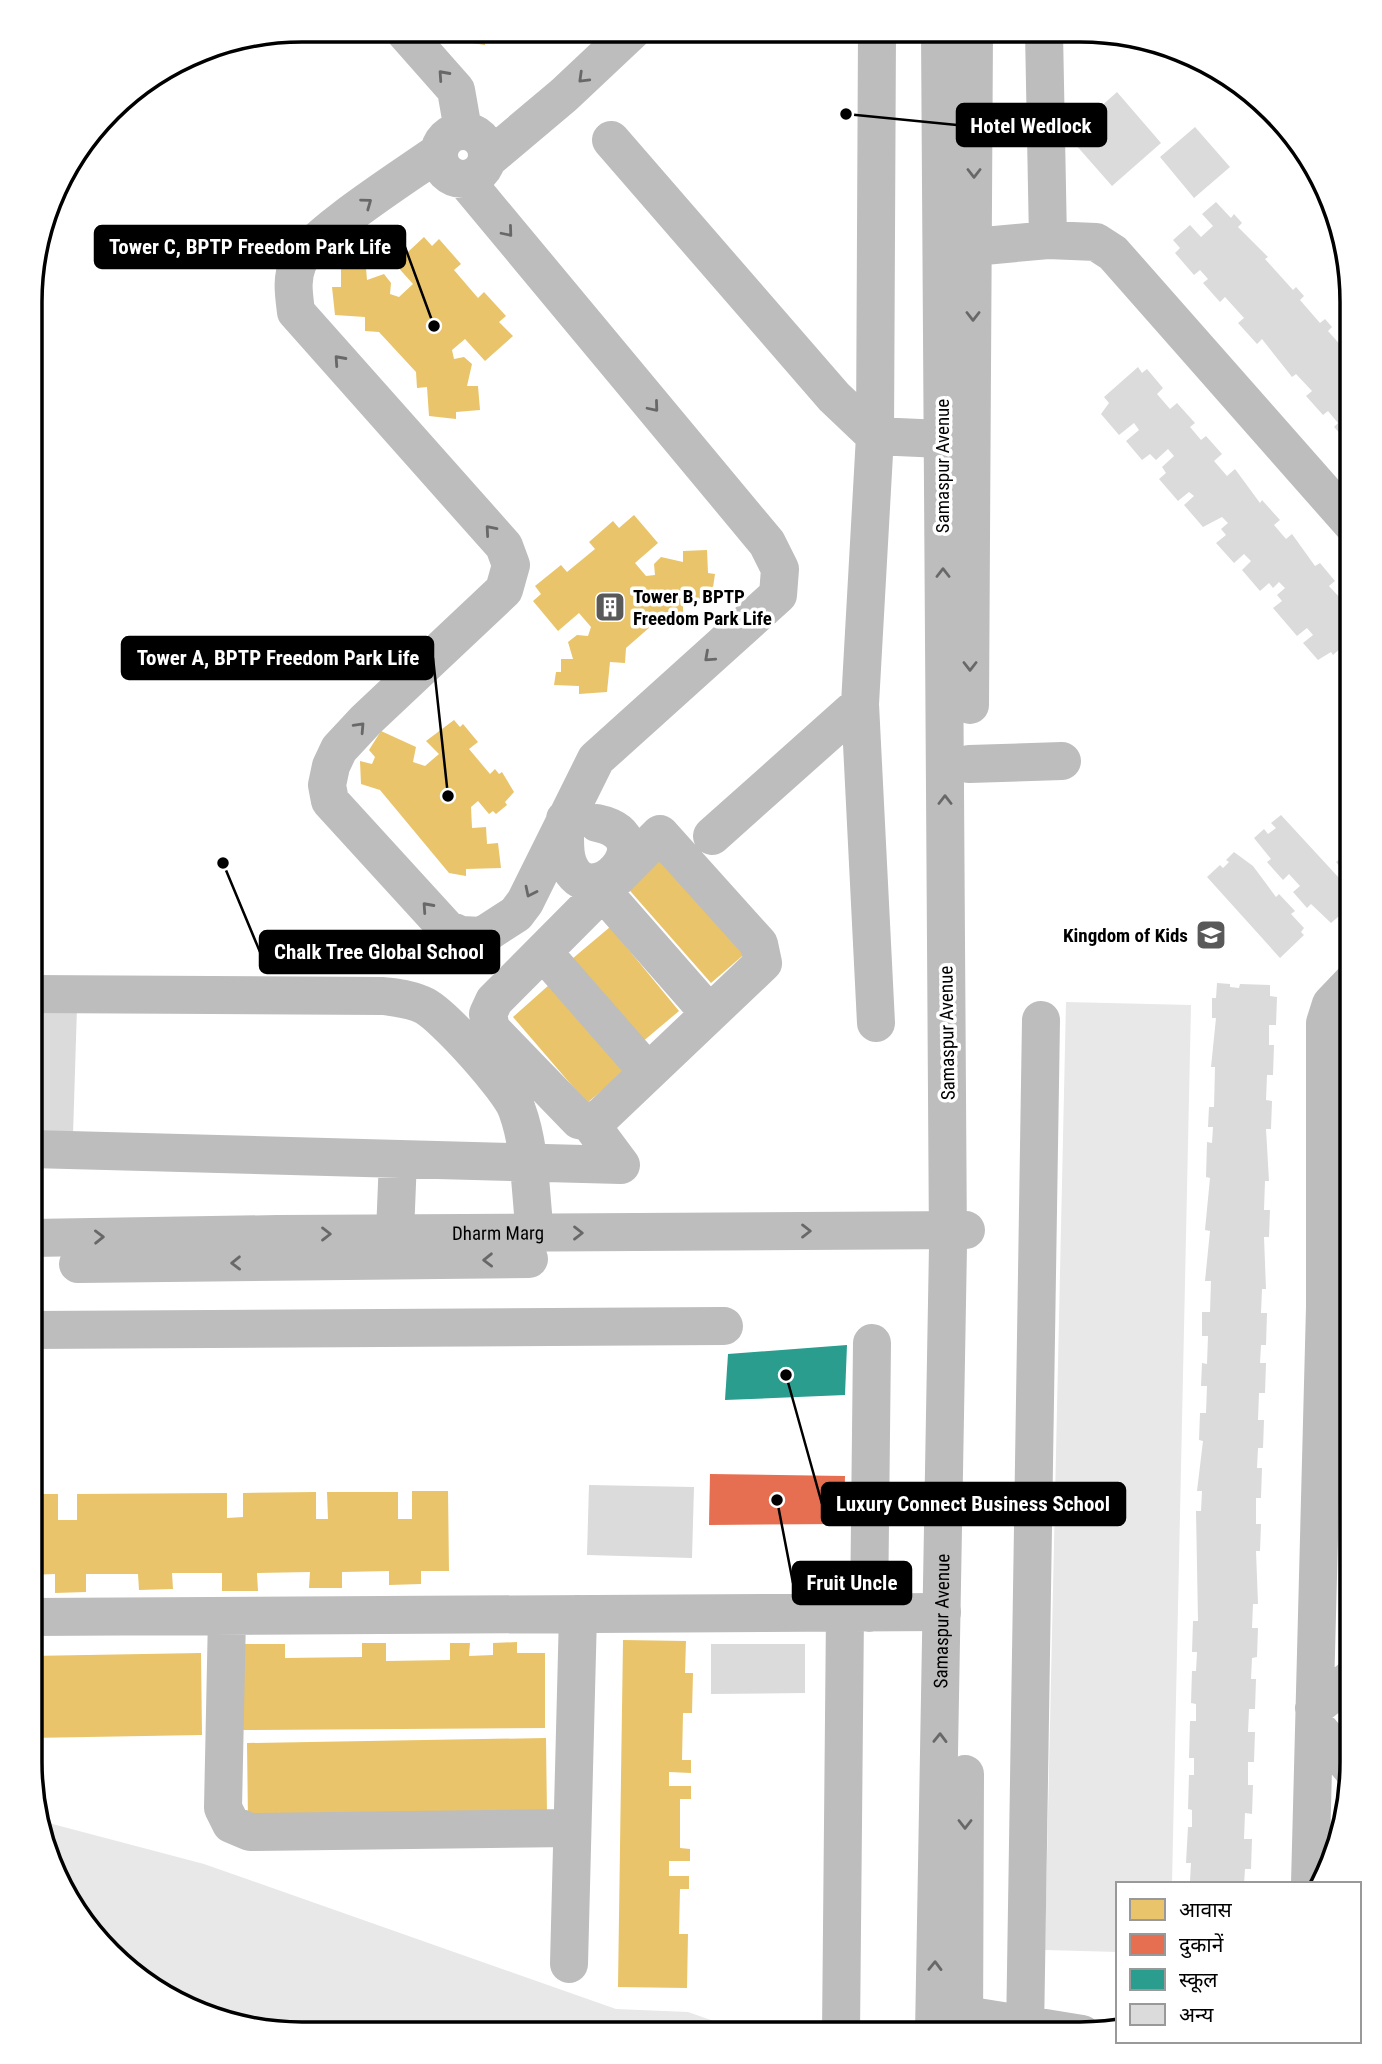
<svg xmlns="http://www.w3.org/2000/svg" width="1382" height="2064" font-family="'Roboto Condensed','Noto Sans Devanagari',sans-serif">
<rect width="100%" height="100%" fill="#fff"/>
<path fill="#e8e8e8" d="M1066,1002L1191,1005L1172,1884H1118V1952L1045,1950Z
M41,1821L204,1864L616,2009L688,2012L748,2033L267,2032L198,2014L136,1978L86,1928L51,1867Z"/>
<path fill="#e9c46a" d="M457,30H508L509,36L485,37V45L458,41Z
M424,237L432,246L439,239L461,264L454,270L478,298L484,292L506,316L499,322L513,336L485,361L465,339L452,350L454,359L464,357L472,364L467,386H478L480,410L456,412V419L429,416L427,387L417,388L416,372L379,332L365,331V317L335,315L332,287H341V262L354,263V268H366L367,280L384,274L391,283L390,294L399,297L413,284L395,264Z
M634,515L658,543L635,563L646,576L655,575L654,564L661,557L683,562V551L707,550L708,573L715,574L711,601L683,602V612L666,613L626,648L625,663L610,662L607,692L579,694V686L554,685L556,672H561V659H573L568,642L577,635L588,636L591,627L579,613L558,631L533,601L541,594L535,586L561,565L567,572L595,549L589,542L613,521L619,528Z
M454,720L460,727L463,724L478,742L469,749L490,774L495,769L499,774L502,772L514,792L505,802L507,805L496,814L493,811L489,814L478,801L471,807L472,828L486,827L487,844L498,843L501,868L466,869V876L449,873L380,790L361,784L360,761L372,764L375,757L369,750L381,731L416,747L413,762L425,766L439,754L426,741Z
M661,852L748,951L711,983L624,884Z
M610,927L679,1011L641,1043L572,959Z
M549,985L624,1072L587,1103L513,1017Z
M412,1491H448L449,1571H421V1584L389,1585V1571L342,1572V1588H309L310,1572L257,1573L258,1591H222V1573H172L173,1589L139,1590L138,1574H86V1592L55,1593V1574L30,1575V1494H58V1520H77V1494L227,1493V1518L243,1517V1493L316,1492V1519H328L327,1492H398V1519H412Z
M623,1640L686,1641L685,1673H693L692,1713H683L682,1760H691V1773L669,1772V1786H691V1799H680V1848L690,1849V1861H669V1876H689V1889H680L679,1934H688L687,1988L618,1987Z
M517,1642V1653H545V1728L243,1730V1644H285V1658L362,1657V1643H386V1661L450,1660V1643H470L469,1656L493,1655V1643Z
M201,1653L202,1735L30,1738V1656Z
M546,1738L547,1815L248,1820L247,1743Z"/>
<path fill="#e76f51" d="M710,1474L845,1476L844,1524L709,1525Z"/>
<path fill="#2a9d8f" d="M847,1345L845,1395L725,1400L728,1354Z"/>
<path fill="#dbdbdb" d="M1117,92L1161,143L1112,186L1068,136Z
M1195,127L1230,167L1194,198L1160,157Z
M1216,202L1231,218L1234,214L1242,223L1238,227L1268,257L1265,259L1293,290L1296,287L1304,296L1300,300L1320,323L1325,319L1332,327L1328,331L1352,358L1351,445L1334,427L1338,423L1328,411L1323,415L1306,396L1312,391L1296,374L1292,377L1262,339L1257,344L1238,323L1244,318L1225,297L1220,302L1203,283L1208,279L1200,270L1194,275L1175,253L1180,248L1173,240L1190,225L1201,237L1213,226L1202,214Z
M1138,367L1142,373L1147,369L1163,388L1157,394L1170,409L1177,403L1195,423L1190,427L1201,440L1206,436L1222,454L1214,461L1227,476L1235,469L1260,503L1262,500L1280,520L1274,525L1286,539L1292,534L1315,566L1320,563L1335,581L1329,586L1343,601L1349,596L1352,599V638L1333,655L1331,652L1318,660L1303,643L1313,635L1307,628L1297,636L1273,608L1282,601L1277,595L1285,588L1279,582L1273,588L1269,583L1260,591L1242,570L1251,561L1244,554L1234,563L1216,543L1226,535L1221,529L1228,523L1222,517L1203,527L1184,505L1194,496L1189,492L1178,501L1159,479L1166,473L1162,467L1174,456L1168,449L1156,460L1150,454L1142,460L1126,441L1139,430L1134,423L1119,435L1101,414L1109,403L1104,397Z
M1281,815L1352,892L1348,900L1352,905L1331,923L1311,904L1307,908L1293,892L1300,886L1289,874L1283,880L1267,862L1271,859L1254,838L1264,829L1268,834L1276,828L1271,823Z
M1352,848V881L1336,862Z
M1234,852L1253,866L1276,897L1279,894L1295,911L1291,914L1304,928L1301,932L1304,935L1280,958L1207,877L1220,865L1223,868L1229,862L1226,860Z
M1217,983L1230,984V987L1239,988L1240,984L1270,985V996L1277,997L1276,1025H1269V1045H1274L1273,1075H1267L1266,1100L1272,1101L1271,1129H1266L1269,1181H1265L1264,1210H1270L1269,1237H1264L1266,1289H1262L1261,1313H1267L1266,1345H1261L1260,1363H1266L1265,1393H1259L1258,1420H1264L1263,1448H1258L1257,1468H1262L1261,1498H1256V1524H1261L1260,1551H1256L1258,1604H1253L1252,1628H1258L1257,1657L1252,1658L1251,1679H1256L1255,1709H1249L1248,1732H1255L1254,1762H1248V1785H1253L1252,1814L1245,1813L1244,1839H1252L1251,1869H1245L1244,1884H1186L1190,1881L1191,1863H1186L1188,1827H1192V1810L1188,1809L1189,1775H1194V1758H1189L1190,1721H1196V1704L1191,1703L1192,1671H1196L1197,1652H1192L1193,1621H1198L1196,1511H1201L1202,1491H1197L1203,1441L1199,1440L1200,1413H1206L1207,1386H1201L1202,1363L1207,1364L1208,1336H1202V1312H1210L1211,1281H1205L1210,1231L1205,1230L1210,1178L1206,1177L1207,1142L1212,1143L1213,1127H1208L1209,1107H1214L1215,1067H1211L1216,1018H1212V998H1216Z
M31,1006L77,1007L73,1135L31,1134Z
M589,1485L694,1487L692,1558L587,1555Z
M711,1644H805V1693L711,1694Z"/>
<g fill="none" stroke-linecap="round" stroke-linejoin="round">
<path stroke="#bdbdbd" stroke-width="38" d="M403,30L456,90L463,130
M1044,32L1048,240
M439 155a24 24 0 1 1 48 0a24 24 0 1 1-48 0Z
M611,140L834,397L875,436L942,439
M439,152C410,173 310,236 298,263C291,279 294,295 296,312L504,546L511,565L504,590L366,720L339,749L331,766L327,785L330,801L447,929L461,935L482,936L516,914L525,902L596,759L778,595L780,569L767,543L465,180
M488,159L564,95L632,31
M973,247L1048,240L1096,242L1113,253L1352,524
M969,764L1062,761
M565,819C566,833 563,850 568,863C589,919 668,838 597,823
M660,834L759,944L763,963L601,1117L589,1122L579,1120L491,1029L488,1014L494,1001Z
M712,836L860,704
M603,892L709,1013
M544,953L648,1072
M31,994L383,996C398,998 412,999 425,1006C445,1017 510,1089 517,1110C531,1148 530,1193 535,1233
M876,1023L860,704L875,436L877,31
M31,1149L621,1165L589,1122
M395,1233L398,1159
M30,1330L724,1326
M869,1613L872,1343
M227,1616L223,1808L231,1824L250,1832L572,1828
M30,1617L942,1612
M1314,1708L1352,1678
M1315,1725L1352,1769
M1310,1884L1325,1307V1023L1331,1004L1352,982
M569,1964L578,1614
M965,2015L1082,2034
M841,2034L845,1613
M1025,2034L1041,1020"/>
<g stroke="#bdbdbd" stroke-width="38">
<path d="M970,705L974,32"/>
<path id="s1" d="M31,1238L278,1234L966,1230"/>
<path d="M78,1264L529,1259"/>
<path id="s2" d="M934,2034L948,1246L940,32"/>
<path d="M964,2034L965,1774"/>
</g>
</g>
<defs><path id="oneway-chevron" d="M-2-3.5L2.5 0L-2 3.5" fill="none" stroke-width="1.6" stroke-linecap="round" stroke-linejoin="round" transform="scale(1.75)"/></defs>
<g stroke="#686868">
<use href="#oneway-chevron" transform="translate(443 75) rotate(-132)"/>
<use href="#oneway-chevron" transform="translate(583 78) rotate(136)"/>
<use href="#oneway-chevron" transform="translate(974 173) rotate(90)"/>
<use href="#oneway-chevron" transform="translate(367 203) rotate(-36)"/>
<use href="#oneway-chevron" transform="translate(508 232) rotate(50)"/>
<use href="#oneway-chevron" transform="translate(973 316) rotate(90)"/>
<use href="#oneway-chevron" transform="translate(339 360) rotate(-132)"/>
<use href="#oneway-chevron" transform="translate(654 407) rotate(50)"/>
<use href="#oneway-chevron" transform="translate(490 530) rotate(-131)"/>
<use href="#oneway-chevron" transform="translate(943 573) rotate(-90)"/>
<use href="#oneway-chevron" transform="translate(709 657) rotate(138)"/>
<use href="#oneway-chevron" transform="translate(970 666) rotate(90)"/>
<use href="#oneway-chevron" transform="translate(360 727) rotate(-47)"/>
<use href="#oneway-chevron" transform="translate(945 800) rotate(-90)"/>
<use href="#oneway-chevron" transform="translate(530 892) rotate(116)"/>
<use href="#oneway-chevron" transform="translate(427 907) rotate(-132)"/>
<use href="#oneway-chevron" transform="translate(806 1231)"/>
<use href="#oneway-chevron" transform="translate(578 1233)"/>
<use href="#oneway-chevron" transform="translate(326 1234)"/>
<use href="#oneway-chevron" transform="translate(99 1237) rotate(-1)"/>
<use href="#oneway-chevron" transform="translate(488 1260) rotate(179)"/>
<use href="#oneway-chevron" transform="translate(236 1263) rotate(179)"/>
<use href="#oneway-chevron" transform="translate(940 1738) rotate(-89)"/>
<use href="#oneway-chevron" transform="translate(965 1824) rotate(90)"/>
<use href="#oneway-chevron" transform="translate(935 1966) rotate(-89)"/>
</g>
<defs>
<g id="building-square" transform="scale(1.575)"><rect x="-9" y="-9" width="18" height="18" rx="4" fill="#595959" stroke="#fff"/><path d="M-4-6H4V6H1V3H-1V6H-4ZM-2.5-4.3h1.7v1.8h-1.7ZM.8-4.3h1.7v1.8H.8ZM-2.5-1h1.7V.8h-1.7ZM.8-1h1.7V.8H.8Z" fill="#fff"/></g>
<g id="school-square" transform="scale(1.575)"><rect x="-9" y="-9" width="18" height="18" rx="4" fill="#595959" stroke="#fff"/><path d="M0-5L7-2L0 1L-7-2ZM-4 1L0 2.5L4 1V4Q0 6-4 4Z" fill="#fff"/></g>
</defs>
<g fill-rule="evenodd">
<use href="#building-square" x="610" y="607"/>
<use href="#school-square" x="1211" y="935"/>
</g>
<g text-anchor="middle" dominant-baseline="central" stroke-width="7" stroke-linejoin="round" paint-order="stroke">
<g font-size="19" fill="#000" stroke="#fff">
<text transform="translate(942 466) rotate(-90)">Samaspur Avenue</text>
<text transform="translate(947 1033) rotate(-91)">Samaspur Avenue</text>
<text stroke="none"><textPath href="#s1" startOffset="467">Dharm Marg</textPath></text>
<text stroke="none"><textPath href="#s2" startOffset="413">Samaspur Avenue</textPath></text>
</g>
<g font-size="19" font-weight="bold" fill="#000" stroke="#fff" text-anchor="start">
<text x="633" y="596">Tower B, BPTP<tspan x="633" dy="22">Freedom Park Life</tspan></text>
<text x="1188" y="935" text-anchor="end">Kingdom of Kids</text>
</g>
</g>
<path d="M0 0H1382V2064H0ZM302 42H1080A260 260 0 0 1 1340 302V1762A260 260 0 0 1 1080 2022H302A260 260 0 0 1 42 1762V302A260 260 0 0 1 302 42Z" fill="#fff" fill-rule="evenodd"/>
<path fill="none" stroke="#000" stroke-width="3.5" d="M302 42H1080A260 260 0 0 1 1340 302V1762A260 260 0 0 1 1080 2022H302A260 260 0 0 1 42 1762V302A260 260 0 0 1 302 42Z"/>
<path fill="none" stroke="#000" stroke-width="2.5" d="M846 114L957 125M434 326L405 247M448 796L433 658M223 863L260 952M786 1375L822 1504M777 1500L793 1583"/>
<g fill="#000" stroke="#fff" stroke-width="2.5">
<circle cx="846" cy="114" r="7"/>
<circle cx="434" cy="326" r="7"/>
<circle cx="448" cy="796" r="7"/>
<circle cx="223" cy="863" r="7"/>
<circle cx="786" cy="1375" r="7"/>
<circle cx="777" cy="1500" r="7"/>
</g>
<g fill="#000" stroke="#000" stroke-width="2.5">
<rect x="957" y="104" width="149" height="42" rx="7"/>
<rect x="95" y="226" width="310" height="42" rx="7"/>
<rect x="122" y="637" width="311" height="42" rx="7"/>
<rect x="260" y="931" width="239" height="42" rx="7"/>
<rect x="822" y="1483" width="303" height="42" rx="7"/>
<rect x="793" y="1562" width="118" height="42" rx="7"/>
</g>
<g font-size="21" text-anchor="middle" font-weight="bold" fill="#fff">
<text x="1031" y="133">Hotel Wedlock</text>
<text x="250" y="254">Tower C, BPTP Freedom Park Life</text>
<text x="278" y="665">Tower A, BPTP Freedom Park Life</text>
<text x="379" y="959">Chalk Tree Global School</text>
<text x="973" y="1511">Luxury Connect Business School</text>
<text x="852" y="1590">Fruit Uncle</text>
</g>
<rect x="1116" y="1882" width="245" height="161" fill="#ffffff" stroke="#999999" stroke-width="2"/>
<rect x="1130" y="1899" width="35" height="21" fill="#e9c46a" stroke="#999999" stroke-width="2"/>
<text x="1179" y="1917" font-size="21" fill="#000000">आवास</text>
<rect x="1130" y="1934" width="35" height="21" fill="#e76f51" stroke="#999999" stroke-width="2"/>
<text x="1179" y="1952" font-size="21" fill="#000000">दुकानें</text>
<rect x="1130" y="1969" width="35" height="21" fill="#2a9d8f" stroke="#999999" stroke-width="2"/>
<text x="1179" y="1987" font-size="21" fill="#000000">स्कूल</text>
<rect x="1130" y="2004" width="35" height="21" fill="#dbdbdb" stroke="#999999" stroke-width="2"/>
<text x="1179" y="2022" font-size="21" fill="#000000">अन्य</text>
</svg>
